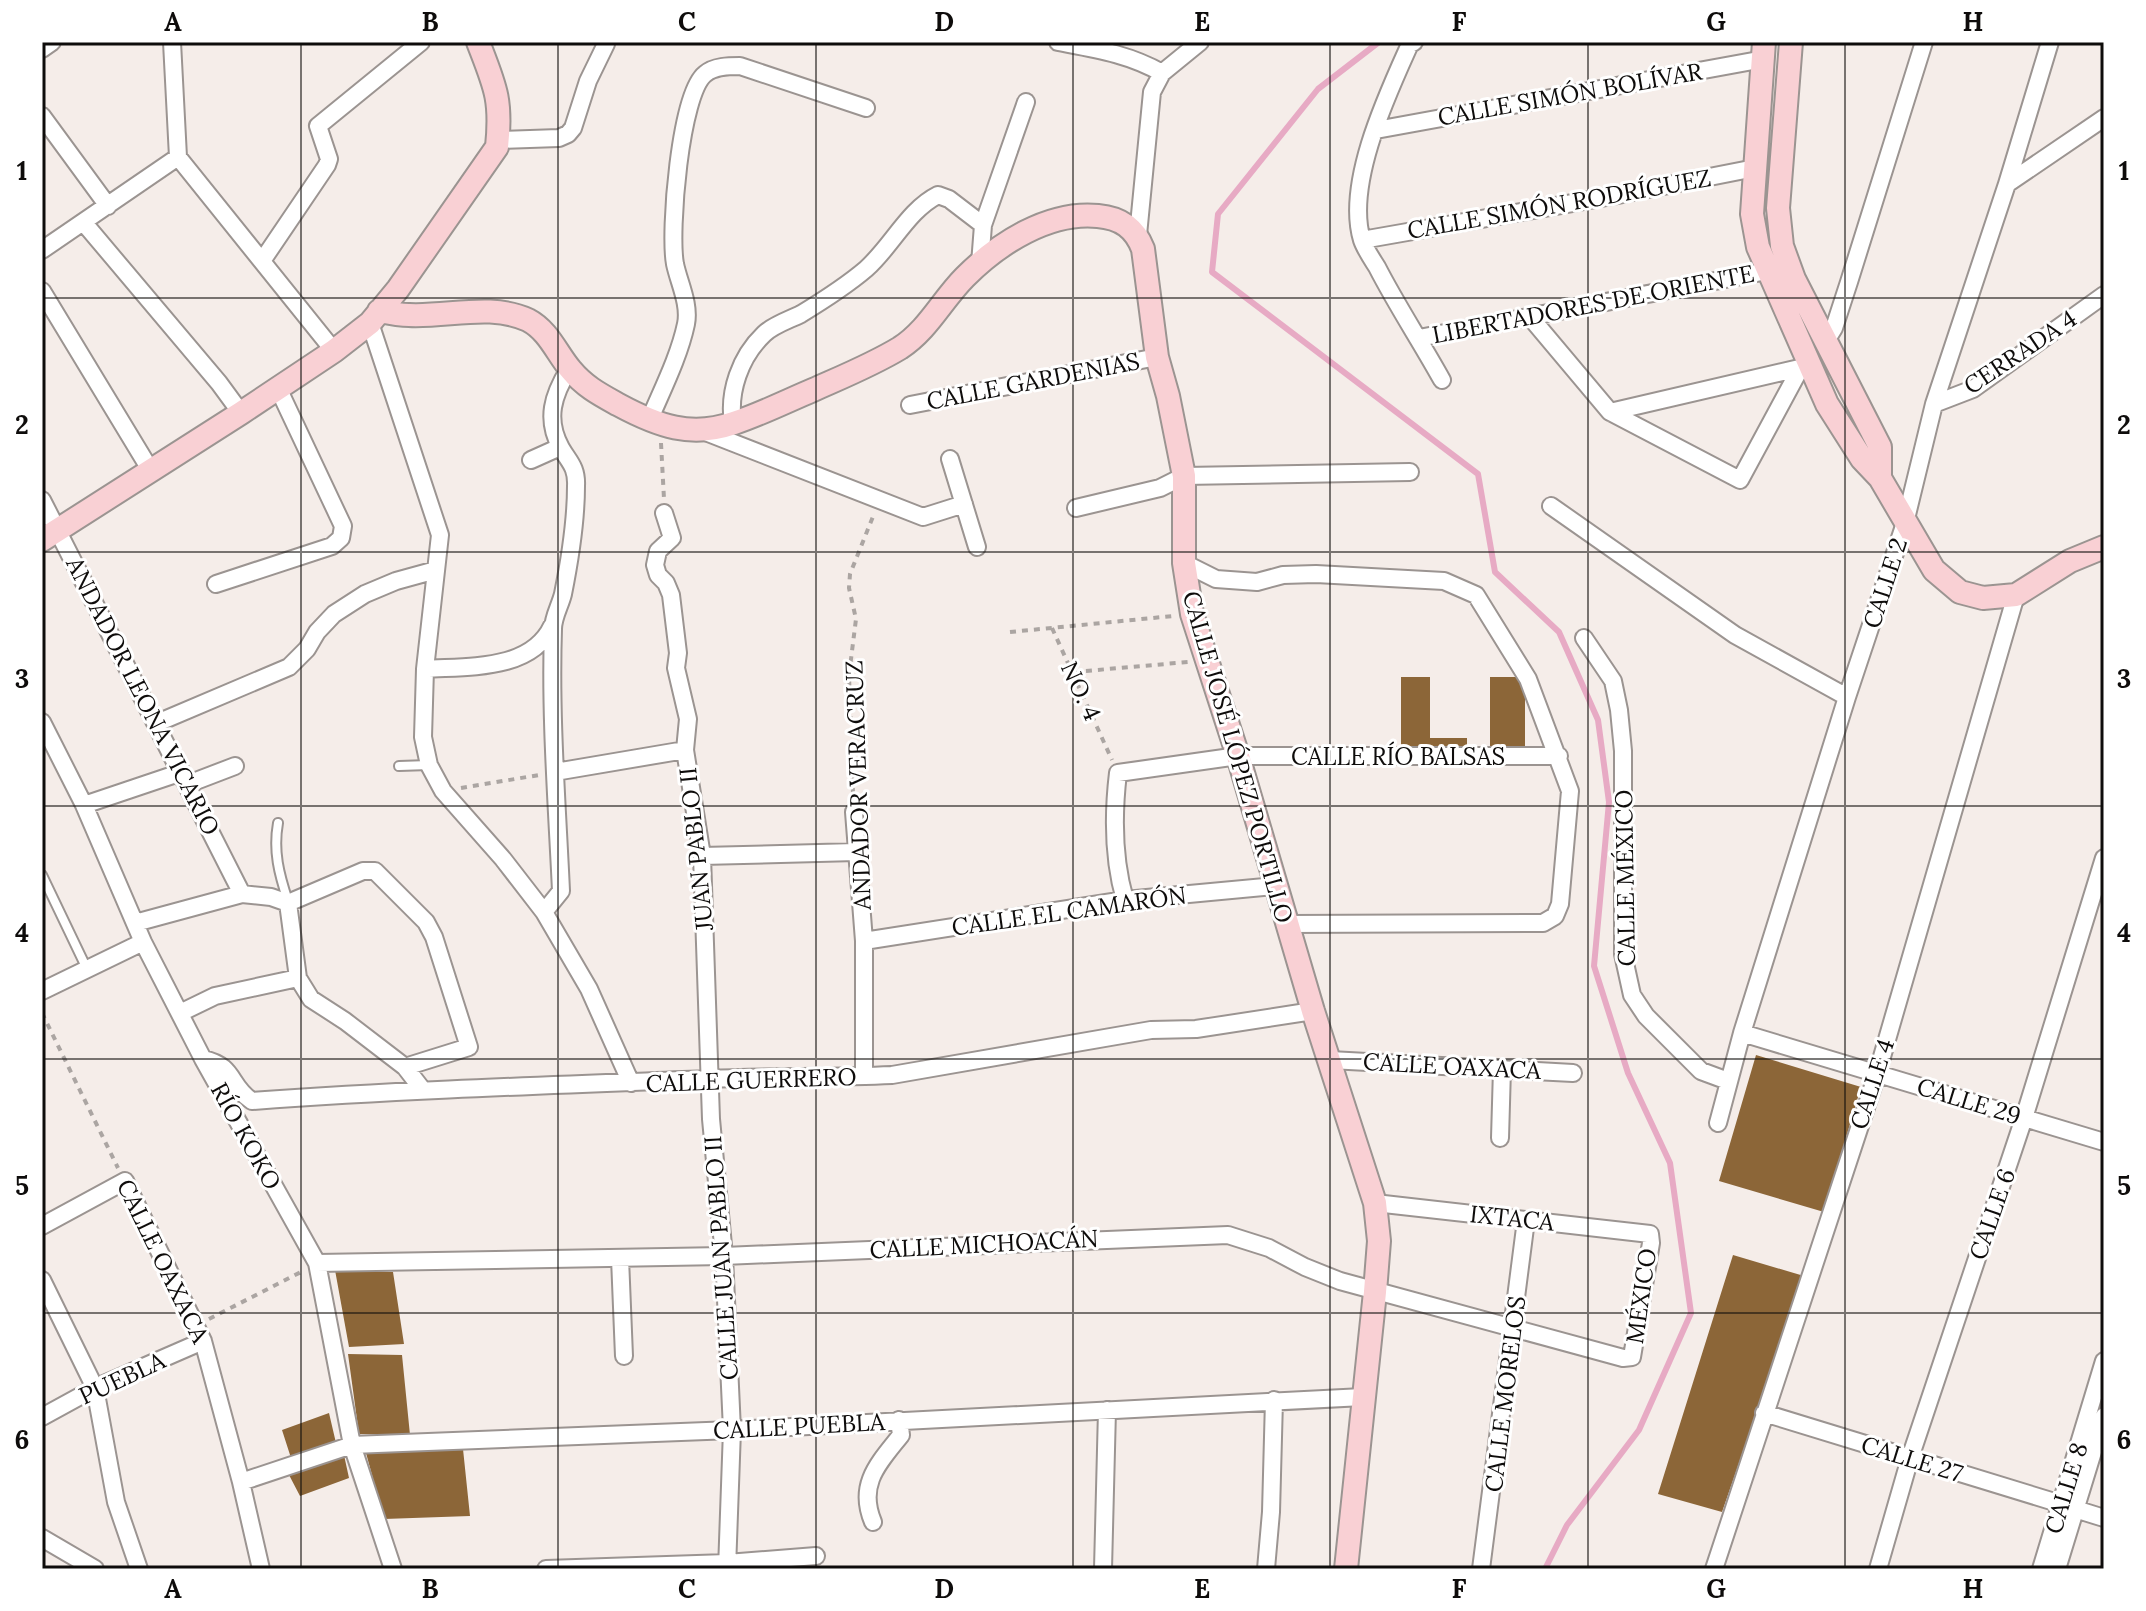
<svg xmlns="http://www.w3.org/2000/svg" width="2146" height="1611" font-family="Lora,serif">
<rect width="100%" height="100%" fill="#f5ede9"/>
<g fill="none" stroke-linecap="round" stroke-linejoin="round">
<path stroke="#e7aac4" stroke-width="6" d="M1379,42L1318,89L1218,214L1212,272L1478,474L1495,572L1559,632L1598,720L1609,802L1594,966L1628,1073L1670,1163L1691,1313L1639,1430L1567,1525L1545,1569"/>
</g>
<path fill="#8c6638" d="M1401,677H1430V738H1467V751H1401Z
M1490,677H1525V751H1490Z
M1756,1055L1861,1087L1824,1212L1719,1181Z
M1733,1255L1804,1276L1722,1512L1658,1494Z
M335,1270L393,1272L404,1344L349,1347Z
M348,1354L402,1355L410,1435L359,1434Z
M329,1413L336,1443L291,1458L282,1430Z
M463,1449L470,1516L384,1519L366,1453Z
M344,1455L349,1478L300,1496L288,1473Z"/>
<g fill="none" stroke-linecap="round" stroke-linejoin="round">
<g stroke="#9b9491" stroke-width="12">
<path id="lane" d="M399,766L429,765
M278,823C273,851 279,874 288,901
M42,875L87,969"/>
</g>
<g stroke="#9b9491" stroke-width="20">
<path id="street" d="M172,42L178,157
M1058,42C1095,49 1129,54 1162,73
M1414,42L1410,44C1387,95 1345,184 1362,240C1365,249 1372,259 1377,267C1397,306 1421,342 1442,380
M42,49L52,42
M42,116L108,206
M1376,130L1764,59
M498,140L559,138L568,134L573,128L588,81L606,44
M178,157L334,351
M2007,184L2104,118
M84,223L219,383L241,413
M1138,235L1152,92L1162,73L1200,42
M1362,240L1618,195L1755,168
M42,250L178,157
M262,261L327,165L329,159L318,126L421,42
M980,264L983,225L1026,102
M42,291L151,471
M1531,318L1610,412L1740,480L1801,367
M370,323L440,535L425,669L423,737L429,765L443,791L503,859L544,912L589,989L631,1083
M1419,338L1767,271
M1826,341L1834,328L1849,282L1924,42
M1934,404L1973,389L2104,295
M910,405L1157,357
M1610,412L1808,366
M649,421C662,390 679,357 686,324C690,304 679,283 675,264C669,232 680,94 705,74C714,66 729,66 740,66L866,108
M733,423C728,392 740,357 764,334C773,325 789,320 801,314C824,300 846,286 866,269C892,246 908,210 938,195L949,199L983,225
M703,431L923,517L964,504
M950,459L977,547
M531,460L560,447
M42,500L242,894
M1551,506L1735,635L1847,697
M1076,508L1160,488L1184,476L1410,472
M664,513L672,538L658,551L655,565L658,575L666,583L671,595L678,653L676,668L688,719L685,750L702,856L711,1119L724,1256L732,1430L727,1569
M1184,563L1216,579L1257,582L1283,575L1316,574L1444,581L1476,595L1528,679L1570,791L1560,904L1555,916L1543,923L1287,924
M216,584L332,546L341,538L343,526L278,388
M1584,638L1613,681L1619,710L1623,751V954L1632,995L1646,1016L1701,1071L1728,1081
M425,669C468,666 531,671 552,626
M42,722L84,805L143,942L203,1059L317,1263L352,1445L393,1569
M157,723L289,667L307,649L317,632L334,614L365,594L396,581L436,570
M555,772L685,750
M188,784L235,766
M84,805L182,772
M854,812L864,941V1076
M702,856L856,852
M1125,900C1113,859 1113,815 1118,773L1238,756H1559
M288,903L298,978L311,999L345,1021L405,1067L422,1089
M544,912L561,891C557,804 550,716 553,629C553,617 560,606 563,594C570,559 576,522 576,486C577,467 569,462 561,448C545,419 553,395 569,369
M135,923L242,894L271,897L288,903L363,871H375L426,922L434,937L469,1047L405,1067
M864,941L1125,900L1274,886
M42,991L143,942
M180,1013L215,996L298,978
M1742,1033L2104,1142
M203,1059C236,1066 228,1085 252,1101C404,1090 556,1085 709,1079C770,1076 831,1078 892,1075L1151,1030L1196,1029L1313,1011
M1330,1060L1573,1073
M1718,1123L1742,1033L1847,697L1905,523L1934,404L2007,184L2050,42
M1500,1138L1502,1069
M42,1226L125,1181L203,1341L241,1482L261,1569
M620,1258L624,1356
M317,1263L724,1256L1228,1235L1269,1248L1305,1267L1340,1281L1623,1358L1632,1357L1651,1243L1650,1234L1375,1203
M42,1280L95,1388L116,1502L139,1569
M1764,1413L2061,1504
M42,1417L95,1388L203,1341
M241,1482L352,1445L732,1430L1363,1397
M2075,1509L2104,1518
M873,1522C857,1484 879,1463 901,1435L899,1420
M42,1538L95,1569
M546,1569L727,1563L816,1556
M1103,1569L1107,1410
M1266,1569L1271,1512L1274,1400
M1481,1569L1526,1220
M1714,1569L1877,1074L2016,595
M1878,1569L1910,1458L2024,1118L2104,858
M2041,1569L2104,1361
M2057,1569L2104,1416"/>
</g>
<g stroke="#9b9491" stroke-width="26">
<path id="secondary" d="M1764,42L1752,214L1758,247L1827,404L1862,459L1880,478L1934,570L1960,592L1983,598L2016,595L2070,561L2104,547
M1791,42L1778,208L1782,246L1794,279L1880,447V478
M379,311C389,313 399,315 409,315C449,317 491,303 528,320C549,331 557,354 571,370C585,387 601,395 619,405C658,426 691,438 734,423C761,414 787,401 813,390C842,377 872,365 900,348C928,330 942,300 965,277C999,243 1049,211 1098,216C1121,218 1135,228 1143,249L1157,357L1168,396L1184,476V563L1192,614L1238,756L1313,1011L1375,1203L1379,1241L1375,1292L1346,1569
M42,540L241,413L334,351L370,323L398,289L497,147C502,99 495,86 478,42"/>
</g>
<path stroke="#aba5a2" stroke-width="4" stroke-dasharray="6 6" stroke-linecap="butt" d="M661,443L664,499
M1052,628L1112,760
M1010,632L1173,616
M1074,672L1188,662
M461,788L539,775
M853,794L849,675L856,619L849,588L850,574L874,514
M42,1013L118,1168
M209,1319L301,1272"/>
<use href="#lane" stroke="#fff" stroke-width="8"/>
<use href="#street" stroke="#fff" stroke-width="16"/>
<use href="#secondary" stroke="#f9d0d4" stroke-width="22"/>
</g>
<path fill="none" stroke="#0e0c0b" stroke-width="2" stroke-opacity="0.55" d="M301,42V1569M558,42V1569M816,42V1569M1073,42V1569M1330,42V1569M1588,42V1569M1845,42V1569M42,298H2104M42,552H2104M42,806H2104M42,1059H2104M42,1313H2104"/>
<g text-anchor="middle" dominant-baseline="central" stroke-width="6" stroke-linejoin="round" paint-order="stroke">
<g font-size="24" fill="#0e0c0b" stroke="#fff">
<text transform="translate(1570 94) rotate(-10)">CALLE SIMÓN BOLÍVAR</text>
<text transform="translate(1559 204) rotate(-10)">CALLE SIMÓN RODRÍGUEZ</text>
<text transform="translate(1593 304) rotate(-11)">LIBERTADORES DE ORIENTE</text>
<text transform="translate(2020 352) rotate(-34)">CERRADA 4</text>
<text transform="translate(1033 381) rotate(-11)">CALLE GARDENIAS</text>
<text transform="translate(1885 583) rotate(-72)">CALLE 2</text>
<text transform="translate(1081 691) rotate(65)">NO. 4</text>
<text transform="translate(143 696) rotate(63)">ANDADOR LEONA VICARIO</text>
<text x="1398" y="756">CALLE RÍO BALSAS</text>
<text transform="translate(1238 757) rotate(74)">CALLE JOSÉ LÓPEZ PORTILLO</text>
<text transform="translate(858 785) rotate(-92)">ANDADOR VERACRUZ</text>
<text transform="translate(696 849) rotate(-96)">JUAN PABLO II</text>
<text transform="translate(1625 878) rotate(-91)">CALLE MÉXICO</text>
<text transform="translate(1069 911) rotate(-8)">CALLE EL CAMARÓN</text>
<text transform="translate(1452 1066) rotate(3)">CALLE OAXACA</text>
<text transform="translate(751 1080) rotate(-2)">CALLE GUERRERO</text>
<text transform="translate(1872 1084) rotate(-72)">CALLE 4</text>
<text transform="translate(1969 1101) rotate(17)">CALLE 29</text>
<text transform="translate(246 1136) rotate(61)">RÍO KOKO</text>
<text transform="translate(1992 1214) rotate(-71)">CALLE 6</text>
<text transform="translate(1512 1218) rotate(6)">IXTACA</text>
<text transform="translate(984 1244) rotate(-3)">CALLE MICHOACÁN</text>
<text transform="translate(721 1258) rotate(-94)">CALLE JUAN PABLO II</text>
<text transform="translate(163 1261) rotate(64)">CALLE OAXACA</text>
<text transform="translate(1641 1296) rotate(-82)">MÉXICO</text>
<text transform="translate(122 1378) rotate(-25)">PUEBLA</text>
<text transform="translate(1505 1394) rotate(-83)">CALLE MORELOS</text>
<text transform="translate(799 1426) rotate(-3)">CALLE PUEBLA</text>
<text transform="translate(1912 1459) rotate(17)">CALLE 27</text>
<text transform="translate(2066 1488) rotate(-73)">CALLE 8</text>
</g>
</g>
<rect width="2146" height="1611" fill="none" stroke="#ffffff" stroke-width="88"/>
<rect x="44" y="44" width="2058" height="1523" fill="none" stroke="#0e0c0b" stroke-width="3"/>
<g font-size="26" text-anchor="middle" font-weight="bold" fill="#0e0c0b">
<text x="173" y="31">A</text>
<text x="430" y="31">B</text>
<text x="687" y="31">C</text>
<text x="944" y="31">D</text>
<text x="1202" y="31">E</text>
<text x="1459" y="31">F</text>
<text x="1716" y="31">G</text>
<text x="1973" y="31">H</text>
<text x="22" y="180">1</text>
<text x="2124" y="180">1</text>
<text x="22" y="434">2</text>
<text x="2124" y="434">2</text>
<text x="22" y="688">3</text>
<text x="2124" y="688">3</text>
<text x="22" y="942">4</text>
<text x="2124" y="942">4</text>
<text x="22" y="1195">5</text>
<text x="2124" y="1195">5</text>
<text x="22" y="1449">6</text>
<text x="2124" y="1449">6</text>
<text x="173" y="1598">A</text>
<text x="430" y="1598">B</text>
<text x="687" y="1598">C</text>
<text x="944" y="1598">D</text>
<text x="1202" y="1598">E</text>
<text x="1459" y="1598">F</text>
<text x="1716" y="1598">G</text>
<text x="1973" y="1598">H</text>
</g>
</svg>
